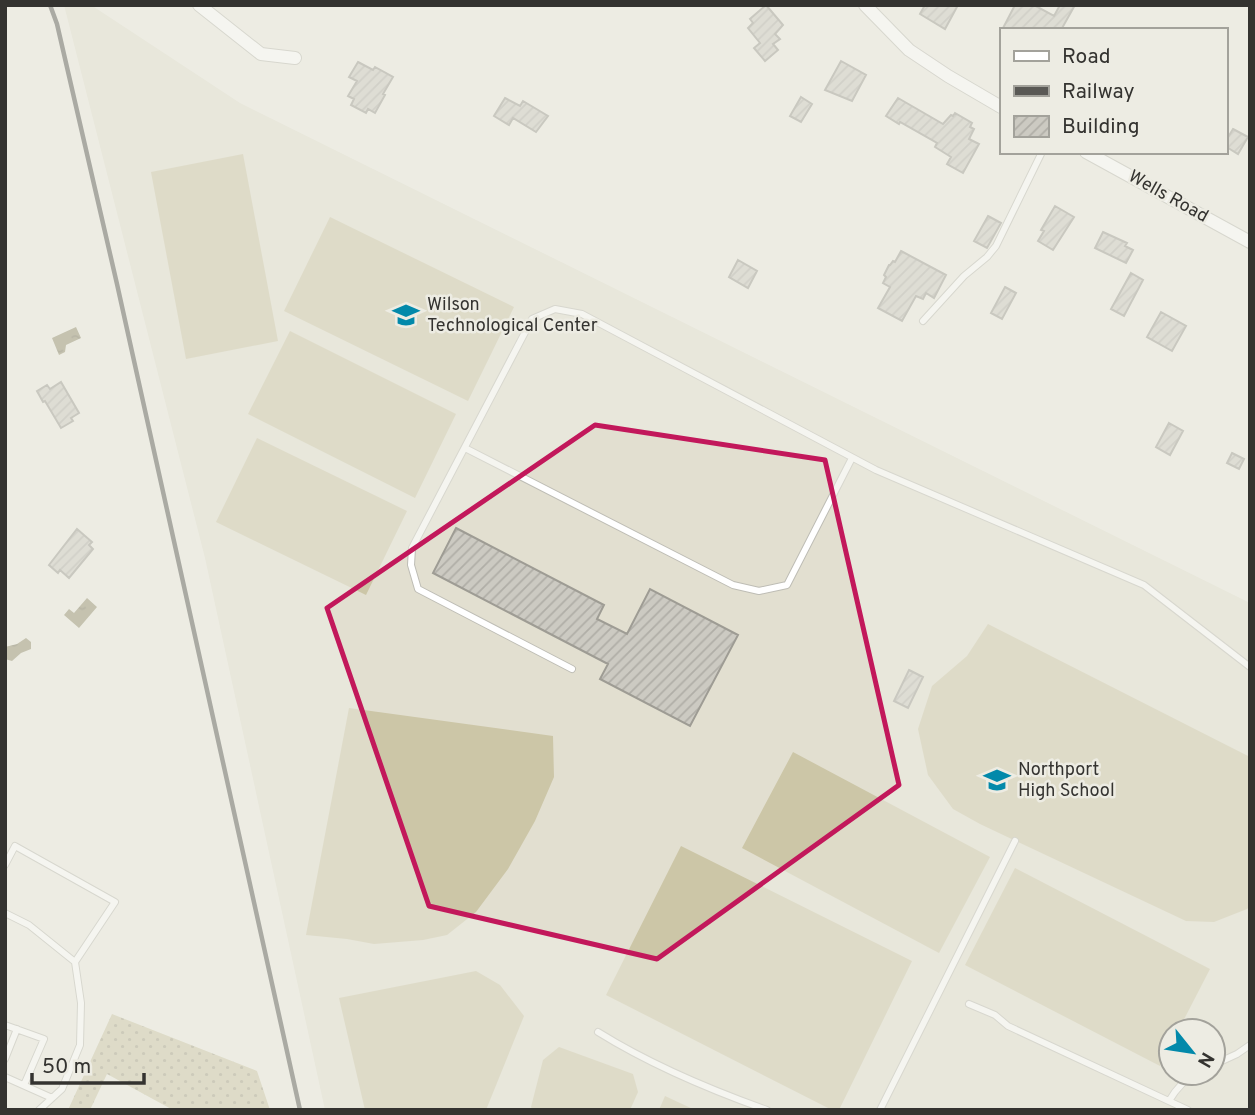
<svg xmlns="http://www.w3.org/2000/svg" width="1255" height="1115" font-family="Overpass,sans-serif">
<defs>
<pattern id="grass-dots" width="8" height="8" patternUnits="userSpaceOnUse" patternTransform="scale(1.75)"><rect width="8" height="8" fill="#ccc6a7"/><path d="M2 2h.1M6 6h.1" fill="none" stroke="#a6a188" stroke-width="1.8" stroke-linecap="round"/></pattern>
<pattern id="park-tufts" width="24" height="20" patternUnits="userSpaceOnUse" patternTransform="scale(1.75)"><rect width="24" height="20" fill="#ccc6a7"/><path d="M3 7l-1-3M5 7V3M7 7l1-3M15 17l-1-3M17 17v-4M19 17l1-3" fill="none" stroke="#a6a188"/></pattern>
<pattern id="water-ripples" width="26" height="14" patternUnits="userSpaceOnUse" patternTransform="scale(1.75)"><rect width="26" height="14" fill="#948e70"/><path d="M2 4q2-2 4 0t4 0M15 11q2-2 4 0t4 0" fill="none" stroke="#7a755c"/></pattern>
<pattern id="building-hatch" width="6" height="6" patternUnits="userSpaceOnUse" patternTransform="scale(1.75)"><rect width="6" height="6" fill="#cccac2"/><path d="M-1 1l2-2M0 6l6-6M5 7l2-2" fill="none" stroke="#b0aea7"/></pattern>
</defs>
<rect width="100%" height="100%" fill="#edece3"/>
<path fill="#e2dfd0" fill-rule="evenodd" d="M64,5H91L240,103L1250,603V1110H325L205,558ZM1171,1031H1213V1073H1171Z"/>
<path fill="url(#grass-dots)" d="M112,1014L257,1071L270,1110H173L107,1074L90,1110H68Z"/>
<path fill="url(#park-tufts)" d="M665,1096L695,1110H659Z"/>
<path fill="#ccc6a7" d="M243,154L278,341L186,359L151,172Z
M330,217L514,307L468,401L284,311Z
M290,331L456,414L415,498L248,414Z
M257,438L407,511L366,595L216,522Z
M988,624L1250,757V906L1247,909L1214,922L1186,921L980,824L953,809L928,775L918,729L932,686L967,656Z
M349,708L553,736L554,777L535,821L508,869L476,912L447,935L423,940L374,944L347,939L306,935Z
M793,752L990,857L939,953L742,848Z
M681,846L912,961L839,1110H832L606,995Z
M1015,868L1210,969L1178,1031H1171V1045L1160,1066L965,965Z
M476,971L500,985L524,1016L486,1110H365L339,998Z
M559,1047L633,1074L638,1092L630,1110H533L531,1107L543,1060Z"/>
<path fill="url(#water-ripples)" d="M76,327L81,338L66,345L65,352L59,355L52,338Z
M87,598L97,607L79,628L64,615L69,609L74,613Z
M26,638L31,642V649L21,653L12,661L5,659V647L17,644Z"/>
<path fill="url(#building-hatch)" stroke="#9e9c94" stroke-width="2" d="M766,5L783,25L775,34L780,39L773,44L778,50L765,61L754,48L760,43L748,28L753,23L750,19Z
M925,5H958L945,29L920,14Z
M1015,5H1034L1054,16L1060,5H1075L1061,30H1002Z
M841,61L866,75L852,101L825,90Z
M358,62L373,70L375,67L393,77L383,94L385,95L375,113L368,109L366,113L351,105L354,99L348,96L357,81L349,77Z
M801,97L812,104L801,122L790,116Z
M505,98L520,106L523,101L548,116L536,132L513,118L509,125L494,116Z
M898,98L943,124L951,115L953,116L955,113L972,123L970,127L974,129L969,139L979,144L963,173L947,164L951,157L935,147L937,143L900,122L899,124L886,116Z
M1233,129L1248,137L1238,154L1225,146V142Z
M1055,206L1074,217L1053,250L1038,241L1044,231L1041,230Z
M988,216L1001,223L987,248L974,241Z
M1103,232L1127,243L1125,246L1133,250L1126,263L1095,248Z
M901,251L946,275L934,298L926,293L923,299L916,296L902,321L878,308L890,287L883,283L886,277L884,275L889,265H890L893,261L895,262Z
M738,260L757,271L748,288L729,277Z
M1131,273L1143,280L1124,316L1111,309Z
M1005,287L1016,293L1002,319L991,313Z
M1161,312L1186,326L1172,351L1147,337Z
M61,382L79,413L71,418L73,421L61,428L45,401L43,402L37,391L47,385L50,389Z
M1169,423L1183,431L1170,455L1156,447Z
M1232,453L1244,459L1239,469L1227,463Z
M456,528L604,605L597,619L627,634L650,589L738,635L690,726L600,679L608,664L433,573Z
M77,529L92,542L89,545L93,549L69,578L60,570L58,573L49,565Z
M909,670L923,677L908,708L894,701Z"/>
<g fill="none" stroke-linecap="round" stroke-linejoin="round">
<g stroke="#bebdb5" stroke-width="8">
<path id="service" d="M923,321L964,276L987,257L996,246L1042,152
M465,448L733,585L759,591L787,585L852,458
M572,669L418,589L411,565L412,548L532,319L555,309L582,314L876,470L1144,585L1250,667
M5,865L15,846L115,902L75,962L29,925L5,913
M969,1004L995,1015L1008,1026L1188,1110
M5,1025L44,1039L24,1085
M598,1032C651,1065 708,1089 767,1110
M5,1059L17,1029
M1213,1065L1237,1054L1250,1045
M5,1077L52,1098
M1169,1101C1176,1089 1185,1079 1197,1073
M39,1110L62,1089L80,1045L81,1003L75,962
M880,1110L1015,841"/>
</g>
<g stroke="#bebdb5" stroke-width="14">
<path id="minor" d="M199,5L261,54L295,58
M865,5L909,50L948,76L1001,107
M1086,152L1250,242"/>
</g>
<use href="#service" stroke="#fff" stroke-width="6"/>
<use href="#minor" stroke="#fff" stroke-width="12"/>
<path stroke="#5a5955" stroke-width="4.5" d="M50,5L57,24L117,284L300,1110"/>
</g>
<path d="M0 0H1255V1115H0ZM595,425L825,460L899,785L657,959L429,906L327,608Z" fill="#edece3" fill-opacity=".55" fill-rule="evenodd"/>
<path fill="none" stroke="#c2185b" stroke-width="5" stroke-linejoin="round" d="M595,425L825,460L899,785L657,959L429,906L327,608Z"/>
<defs>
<g id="school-bare" transform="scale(2.1)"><path d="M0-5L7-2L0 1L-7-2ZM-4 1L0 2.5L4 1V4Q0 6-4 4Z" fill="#0289aa" stroke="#edece3" stroke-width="2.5" paint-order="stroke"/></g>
</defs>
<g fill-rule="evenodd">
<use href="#school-bare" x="406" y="315"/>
<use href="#school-bare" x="997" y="780"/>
</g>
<g text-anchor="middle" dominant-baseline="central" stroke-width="5" stroke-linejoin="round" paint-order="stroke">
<g font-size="18" fill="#343330" stroke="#edece3">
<text transform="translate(1168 197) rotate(29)">Wells Road</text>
</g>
<g font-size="18" fill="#343330" stroke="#edece3" text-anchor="start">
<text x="427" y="305">Wilson<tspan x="427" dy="21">Technological Center</tspan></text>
<text x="1018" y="770">Northport<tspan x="1018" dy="21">High School</tspan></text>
</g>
</g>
<rect width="1255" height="1115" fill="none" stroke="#343330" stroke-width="14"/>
<rect x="1000" y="28" width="228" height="126" fill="#edece3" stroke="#a3a29b" stroke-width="2"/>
<rect x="1014" y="51" width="35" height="10" fill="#ffffff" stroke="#a3a29b" stroke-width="2"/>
<text x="1062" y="63" font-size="21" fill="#343330">Road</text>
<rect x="1014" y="86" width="35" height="10" fill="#5a5955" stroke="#a3a29b" stroke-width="2"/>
<text x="1062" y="98" font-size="21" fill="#343330">Railway</text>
<rect x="1014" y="116" width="35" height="21" fill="url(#building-hatch)" stroke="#a3a29b" stroke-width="2"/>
<text x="1062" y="133" font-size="21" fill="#343330">Building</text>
<g transform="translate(1192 1052) rotate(120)"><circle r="33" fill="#edece3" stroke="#a3a29b" stroke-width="2"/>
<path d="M0-5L12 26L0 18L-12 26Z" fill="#0289aa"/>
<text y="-10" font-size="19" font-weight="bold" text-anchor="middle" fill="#343330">N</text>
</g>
<path d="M32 1073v10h112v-10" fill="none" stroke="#343330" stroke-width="3.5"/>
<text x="42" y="1073" font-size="21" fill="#343330" stroke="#edece3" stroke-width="5" paint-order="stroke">50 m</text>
</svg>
